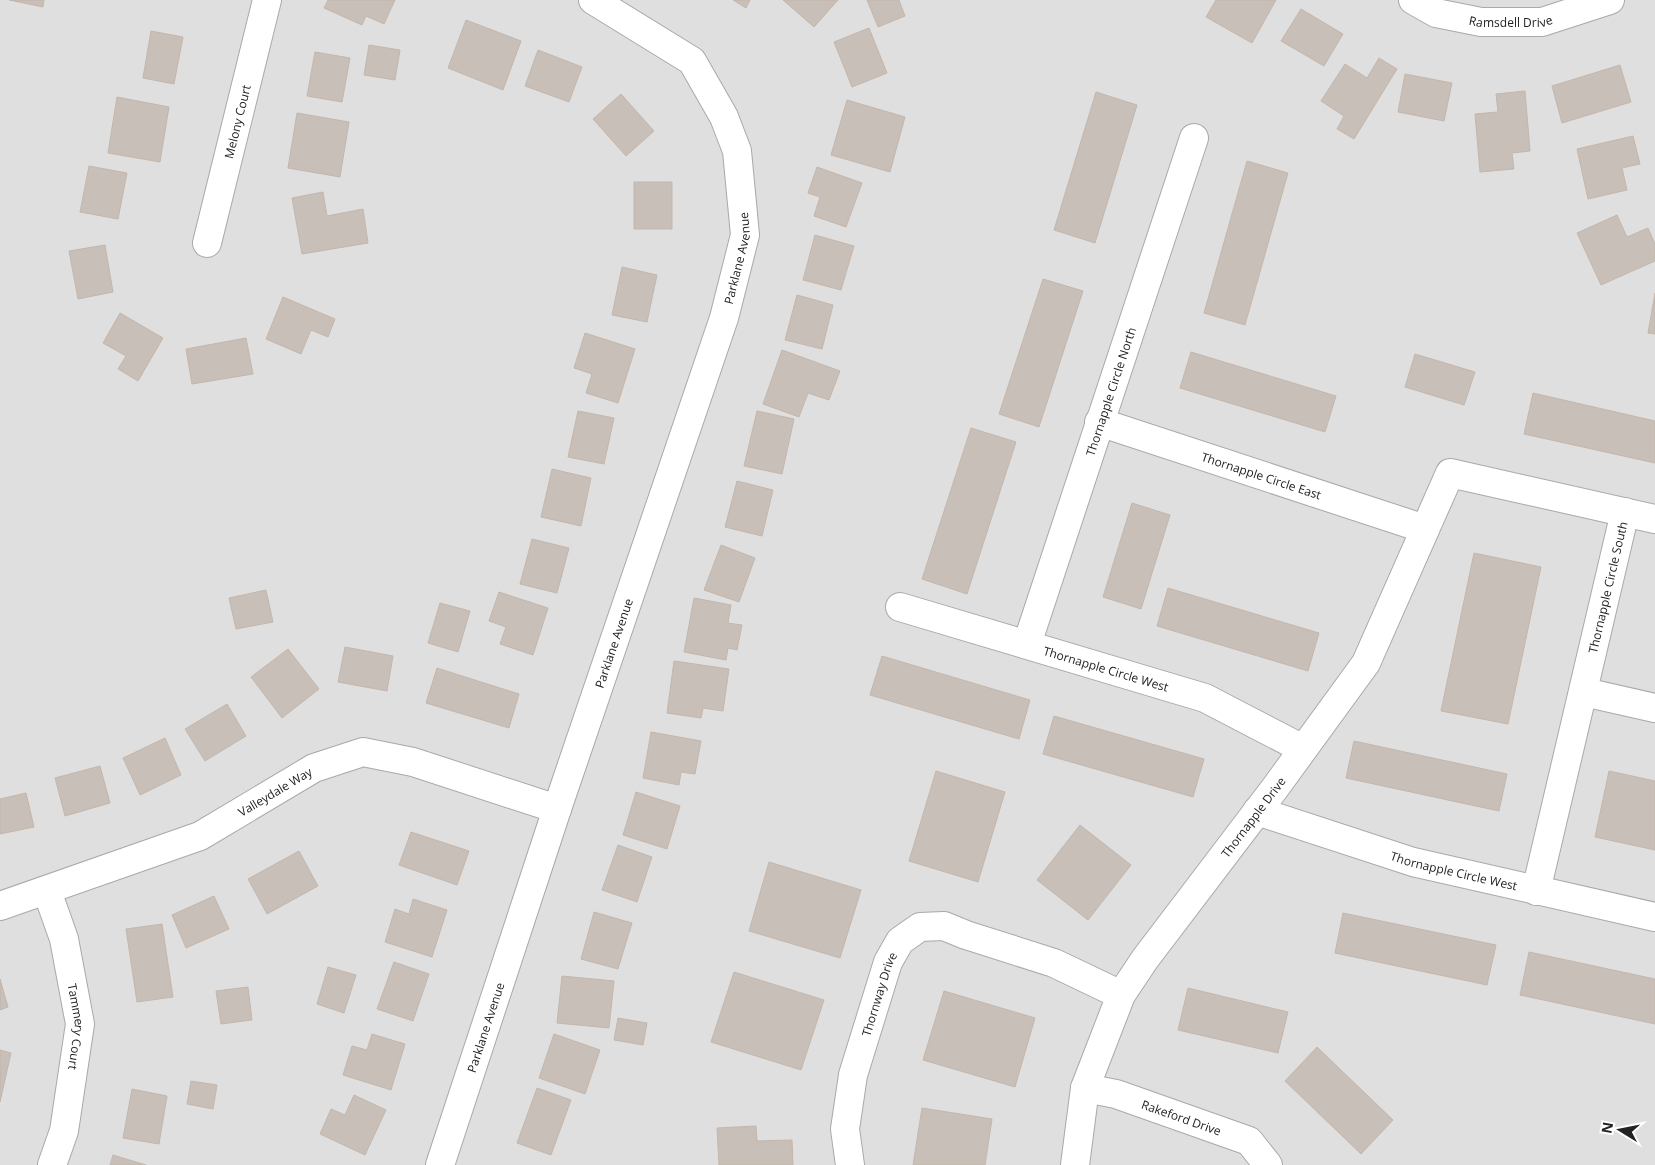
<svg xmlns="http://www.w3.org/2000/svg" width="1655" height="1165" font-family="'Open Sans',sans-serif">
<rect width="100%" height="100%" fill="#f2efe9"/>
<path fill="#e0dfdf" d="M0,0H1655V1165H0Z"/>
<path fill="#c7bfb8" stroke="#c4b6ab" d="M9,0H44L43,7Z
M328,0H395L384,24L366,16L362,25L324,8Z
M733,0H750L746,8Z
M783,0H838L814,27Z
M867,0H899L905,16L878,27Z
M1216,0H1276L1252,43L1206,17Z
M1301,9L1343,34L1324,66L1281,41Z
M466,20L521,41L503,90L448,68Z
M869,28L887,73L852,87L834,42Z
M151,31L183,37L174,84L143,78Z
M369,45L400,50L395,80L364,75Z
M538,50L582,67L569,102L525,86Z
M315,52L350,58L342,102L307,96Z
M1379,58L1397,69L1354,139L1337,129L1344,116L1321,101L1345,64L1367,78Z
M1620,65L1631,102L1562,123L1552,86Z
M1405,74L1452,83L1444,121L1398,112Z
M1525,91L1530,151L1512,153L1514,169L1480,172L1475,114L1498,112L1496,94Z
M1096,92L1137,105L1095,243L1054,230Z
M621,94L654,131L626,156L593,119Z
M117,97L169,107L160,162L108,153Z
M847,100L905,117L890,172L831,155Z
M297,113L349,122L340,177L288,168Z
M1633,136L1640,164L1622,168L1627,190L1588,199L1577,149Z
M1247,161L1288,173L1245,325L1204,313Z
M89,166L127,173L118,219L80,212Z
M817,167L862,183L846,227L814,216L820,197L808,193Z
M634,182H672V229H634Z
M323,192L327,216L363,209L368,243L302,254L292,198Z
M1617,215L1627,237L1648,228L1655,244V261L1601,285L1577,233Z
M815,235L854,246L841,290L803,280Z
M105,245L113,292L78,299L69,251Z
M622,267L657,275L647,322L612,315Z
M1043,279L1083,291L1039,427L999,414Z
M1655,293V334L1648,333Z
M797,295L833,305L822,349L785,340Z
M283,297L335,319L328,337L311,330L301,354L266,339Z
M120,313L163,338L138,381L118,369L126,356L103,343Z
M585,333L635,349L618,403L586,393L592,374L574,368Z
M246,338L253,374L192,384L186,349Z
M782,350L840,371L829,400L808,393L799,417L763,404Z
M1191,352L1336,396L1325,432L1180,388Z
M1415,354L1475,372L1464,405L1405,387Z
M1533,393L1655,421V463L1524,434Z
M578,411L614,418L604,464L568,457Z
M757,411L794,419L782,474L744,466Z
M971,428L1016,442L967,594L922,579Z
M552,469L591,478L581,526L541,517Z
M737,481L773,490L762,536L725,527Z
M1132,503L1170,515L1141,609L1103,597Z
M532,539L569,548L557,593L520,584Z
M721,545L755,558L739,602L704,590Z
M1474,553L1541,567L1508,724L1441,711Z
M1168,588L1319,633L1308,671L1157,626Z
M266,590L273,622L236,629L229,598Z
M499,592L548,608L533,655L500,644L506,627L489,621Z
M694,598L731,605L728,623L742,625L737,650L728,648L726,660L684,652Z
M440,603L470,611L458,652L428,643Z
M345,647L393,656L387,691L338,682Z
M288,649L319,689L282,718L251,677Z
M882,656L1030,700L1019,739L870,695Z
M674,661L729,669L723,711L703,708L701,718L667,713Z
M437,668L519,694L509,728L426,703Z
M227,704L246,736L205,761L185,729Z
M1054,716L1204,759L1193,797L1043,754Z
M651,732L701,741L695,774L681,772L679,785L643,778Z
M165,738L181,775L140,795L123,758Z
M1354,741L1507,774L1499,811L1346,778Z
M100,766L110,803L65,816L55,778Z
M936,771L1005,792L978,882L909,861Z
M1609,771L1655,781V850L1595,837Z
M636,792L680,806L667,849L623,835Z
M26,793L34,827L0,834V799Z
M1080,825L1131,865L1088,920L1037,880Z
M411,832L469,851L457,885L399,865Z
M618,845L652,857L637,902L602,890Z
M299,851L318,886L267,914L248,879Z
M769,862L861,890L840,958L749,931Z
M214,896L229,929L186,948L172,915Z
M413,899L447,910L432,957L385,942L395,909L409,914Z
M594,912L632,923L618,969L581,959Z
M1343,913L1496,945L1487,985L1335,953Z
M162,924L173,997L137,1002L126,929Z
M1529,952L1655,979V1024L1520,995Z
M394,962L429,974L413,1021L377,1009Z
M328,967L356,975L344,1013L317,1004Z
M734,972L824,1000L801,1070L711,1042Z
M562,976L614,981L609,1028L557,1023Z
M0,979L8,1007L0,1010Z
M248,987L252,1020L221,1024L216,991Z
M1188,988L1288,1012L1278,1053L1178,1030Z
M944,991L1035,1018L1015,1087L923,1060Z
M618,1018L647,1023L643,1045L614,1040Z
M372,1034L405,1044L391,1090L343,1075L352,1046L367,1050Z
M554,1034L600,1050L585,1094L539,1078Z
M1317,1047L1393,1120L1361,1154L1285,1081Z
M0,1050L11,1053L0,1102Z
M191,1081L217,1085L213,1109L187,1104Z
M537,1088L571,1100L551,1155L517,1143Z
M132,1089L167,1096L159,1144L123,1138Z
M354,1095L386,1110L365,1155L320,1134L331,1109L345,1115Z
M922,1108L992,1119L985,1165H913Z
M756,1126L757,1141L792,1140L793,1165H719L717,1128Z
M113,1155L146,1165H110Z"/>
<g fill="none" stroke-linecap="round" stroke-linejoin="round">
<g stroke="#a9a9a9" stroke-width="30">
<g id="street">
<path id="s1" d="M1413,0L1436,13L1481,22H1542L1610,0"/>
<path id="s2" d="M207,243L267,0"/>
<path id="s3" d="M1099,422L1425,529"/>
<path id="s4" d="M900,607L1205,698L1303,749"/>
<path id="s5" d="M1027,644L1194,138"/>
<path d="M1584,692L1655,708"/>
<path id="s6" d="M1257,811L1413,862L1655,917"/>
<path id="s7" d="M47,891L64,939L80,1024L64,1131L52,1165"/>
<path id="s8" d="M1536,891L1625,512"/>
<path id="s9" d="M0,906L200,836L314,768L363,752L413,762L557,809"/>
<path id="s10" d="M1085,1088L1116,1094L1249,1141L1268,1165"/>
<path id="s11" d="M440,1165L557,809L724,318L745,235L737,151L724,117L692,61L593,0"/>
<path id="s12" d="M850,1165L845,1129L853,1075L888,962L900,941L920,927L944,926L966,935L1054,963L1121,995"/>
<path id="s13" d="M1075,1165L1085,1088L1121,995L1145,959L1275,788L1366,663L1450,473L1655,519"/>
</g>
</g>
<use href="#street" stroke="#fff" stroke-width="28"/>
</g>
<g text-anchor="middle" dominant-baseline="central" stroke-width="4" stroke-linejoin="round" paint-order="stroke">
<g font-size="12" fill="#222" stroke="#fff">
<text stroke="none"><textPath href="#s1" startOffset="102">Ramsdell Drive</textPath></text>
<text stroke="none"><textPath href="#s2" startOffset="125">Melony Court</textPath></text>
<text stroke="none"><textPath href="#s11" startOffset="955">Parklane Avenue</textPath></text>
<text stroke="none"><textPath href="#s5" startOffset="266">Thornapple Circle North</textPath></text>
<text stroke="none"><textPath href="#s3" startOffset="171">Thornapple Circle East</textPath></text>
<text stroke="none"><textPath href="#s8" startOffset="312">Thornapple Circle South</textPath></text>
<text stroke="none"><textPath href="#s11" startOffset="550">Parklane Avenue</textPath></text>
<text stroke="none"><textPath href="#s4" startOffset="215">Thornapple Circle West</textPath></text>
<text stroke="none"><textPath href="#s9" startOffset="299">Valleydale Way</textPath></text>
<text stroke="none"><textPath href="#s13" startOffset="399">Thornapple Drive</textPath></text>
<text stroke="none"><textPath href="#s6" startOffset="206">Thornapple Circle West</textPath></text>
<text stroke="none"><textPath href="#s12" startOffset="176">Thornway Drive</textPath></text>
<text stroke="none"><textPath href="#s7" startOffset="140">Tammery Court</textPath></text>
<text stroke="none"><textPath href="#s11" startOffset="145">Parklane Avenue</textPath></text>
<text stroke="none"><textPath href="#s10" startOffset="101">Rakeford Drive</textPath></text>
</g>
</g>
<g transform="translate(1620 1130) rotate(280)" stroke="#ffffff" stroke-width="4" paint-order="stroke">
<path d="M0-4L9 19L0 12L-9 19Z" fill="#222222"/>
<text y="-8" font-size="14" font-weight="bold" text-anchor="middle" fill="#222222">N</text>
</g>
</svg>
